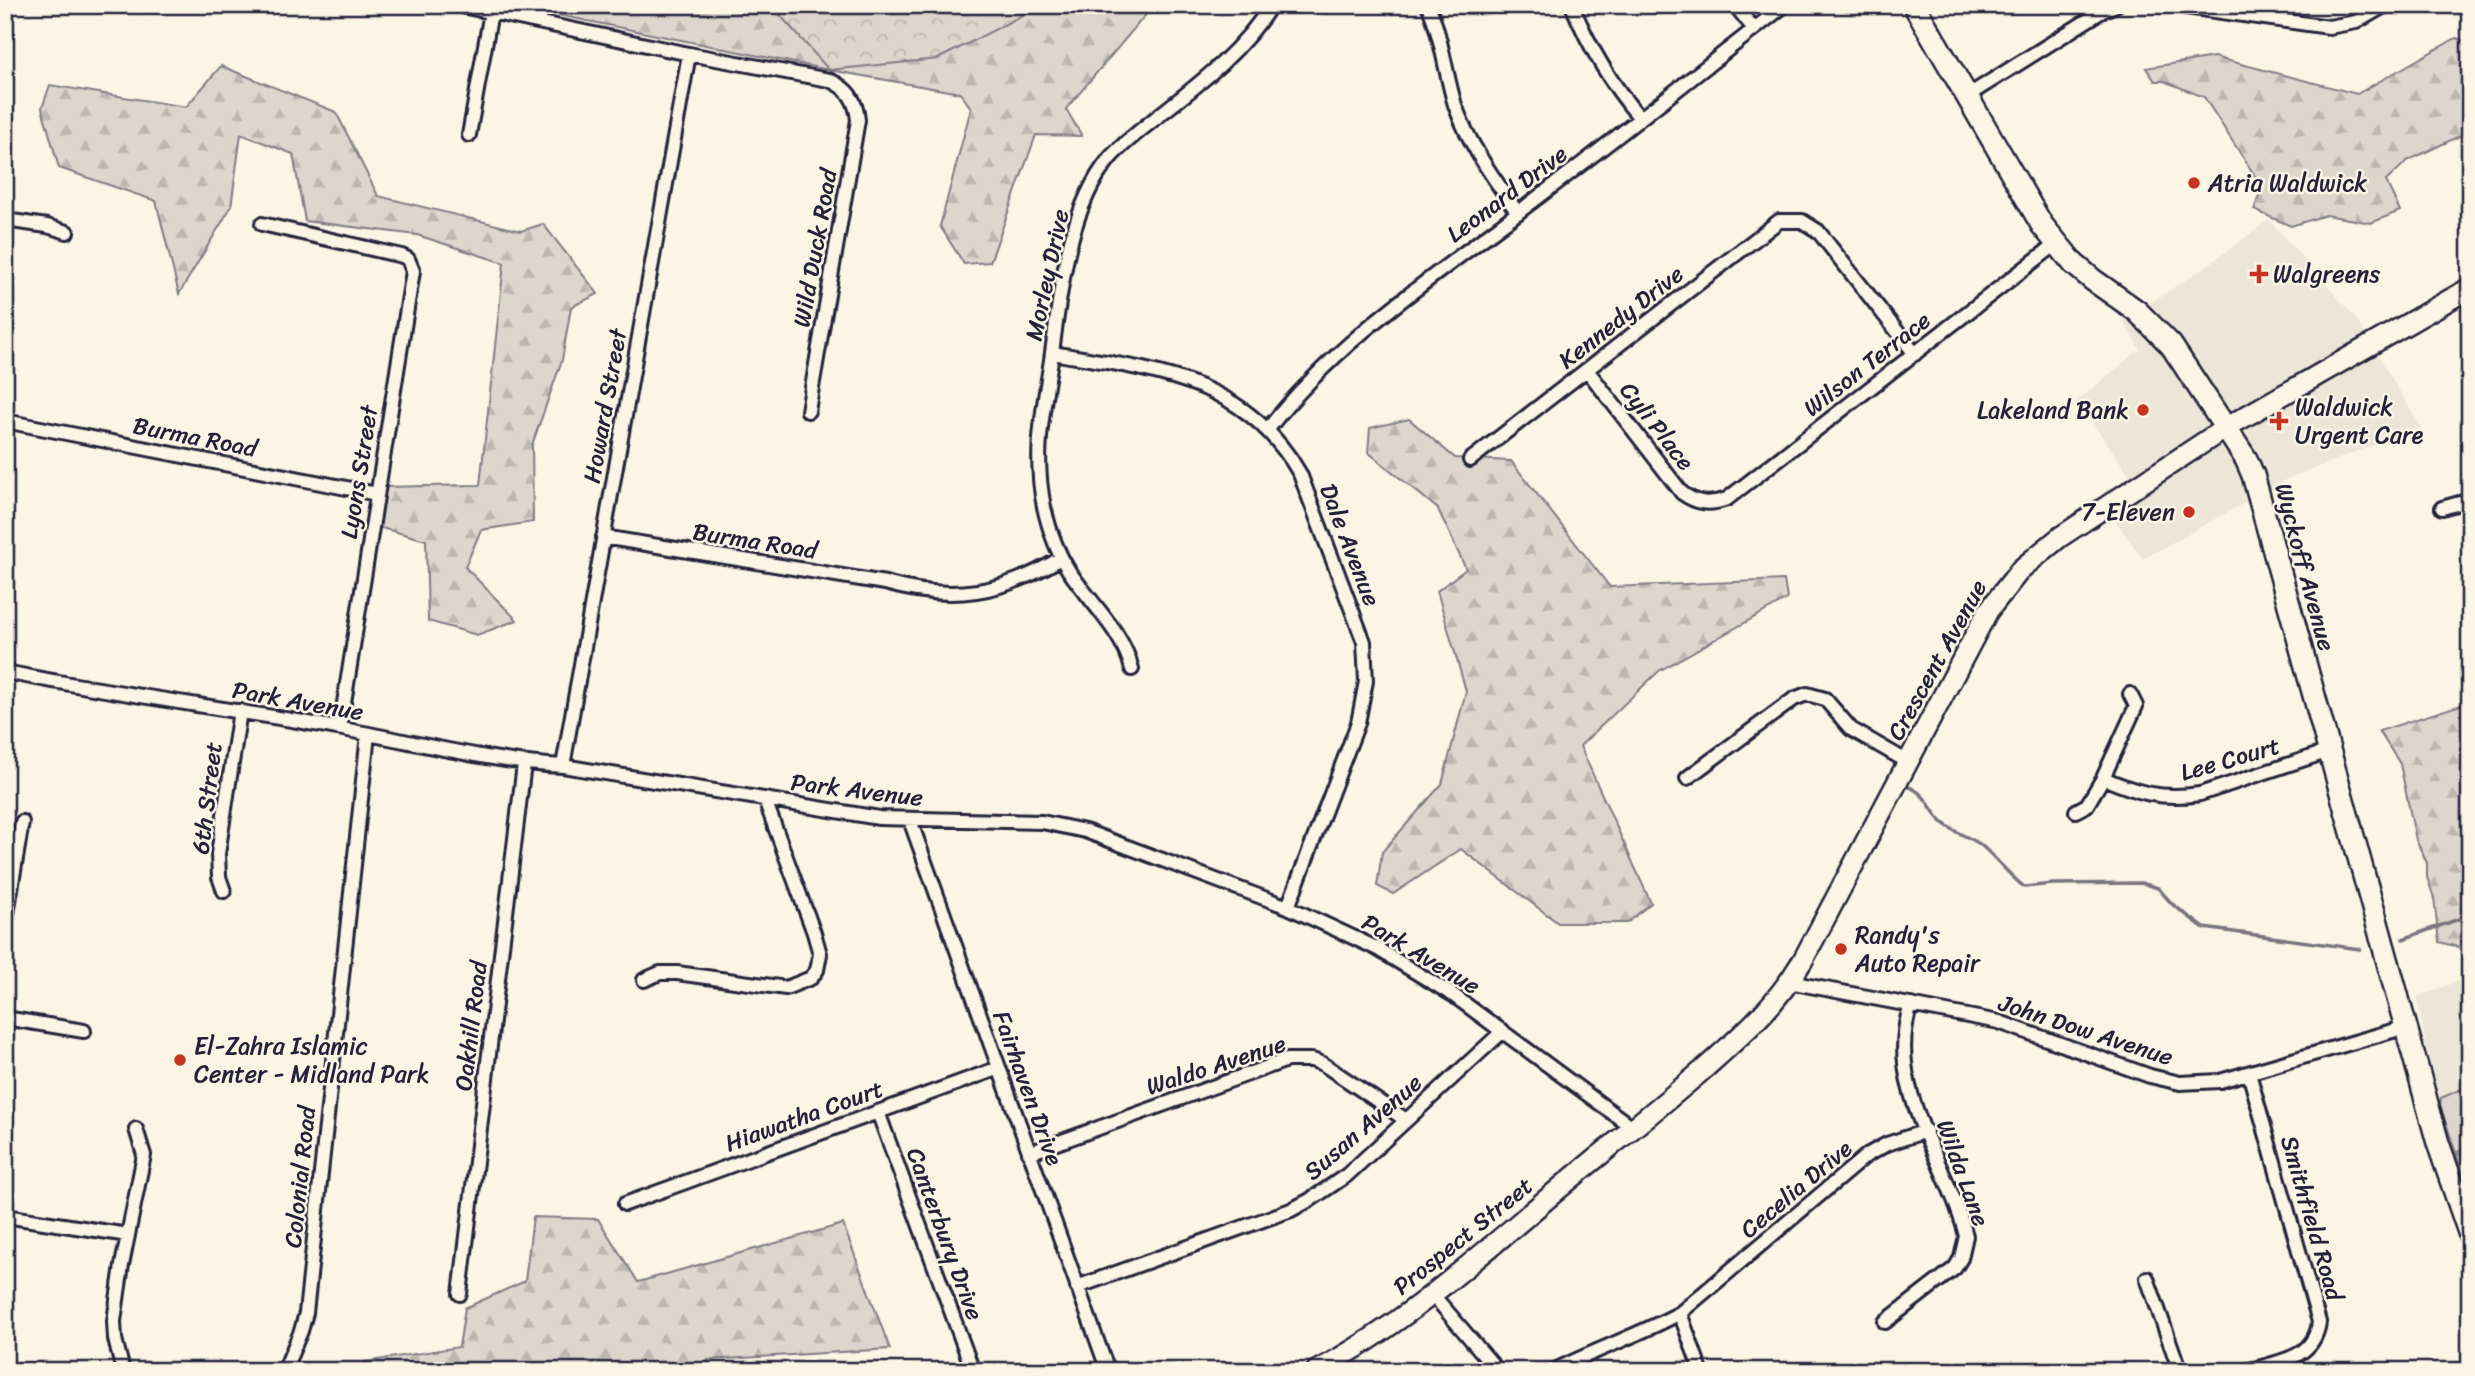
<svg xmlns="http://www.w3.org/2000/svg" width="2475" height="1376" font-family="Sriracha,sans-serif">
<defs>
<pattern id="forest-firs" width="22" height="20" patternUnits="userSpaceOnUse" patternTransform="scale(1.75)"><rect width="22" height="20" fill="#dcd6cc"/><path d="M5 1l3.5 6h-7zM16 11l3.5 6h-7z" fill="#bcb7b0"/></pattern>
<pattern id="park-crowns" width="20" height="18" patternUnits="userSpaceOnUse" patternTransform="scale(1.75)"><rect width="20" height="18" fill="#dcd6cc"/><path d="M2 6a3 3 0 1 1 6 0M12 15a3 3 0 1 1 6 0" fill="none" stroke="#bcb7b0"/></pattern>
</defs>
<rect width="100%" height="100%" fill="#fcf5e5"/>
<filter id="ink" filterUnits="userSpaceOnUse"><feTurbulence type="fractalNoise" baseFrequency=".0143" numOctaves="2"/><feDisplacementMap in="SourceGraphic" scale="14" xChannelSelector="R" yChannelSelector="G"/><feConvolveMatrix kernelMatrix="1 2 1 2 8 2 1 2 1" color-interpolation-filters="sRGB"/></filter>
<g filter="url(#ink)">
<path fill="#ece5d8" d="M2269,220L2355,317L2421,427L2291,477L2143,559L2112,516L2143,494L2077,401L2140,349L2123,321L2208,265Z
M2470,976V1195L2430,1066L2417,997Z"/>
<path fill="#dcd6cc" stroke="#7f7c84" stroke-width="2" d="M2470,1085V1147L2457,1152L2458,1155L2470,1151V1195L2440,1105L2441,1098Z"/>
<path fill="url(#forest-firs)" stroke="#7f7c84" stroke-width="2" d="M538,5H1154L1066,109L1082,136L1036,135L990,262L964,264L940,226L971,108L960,93L829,70L538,11Z
M2456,38L2470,42V131L2407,161L2386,181L2400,211L2371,223L2326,215L2291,226L2254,210L2262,187L2204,97L2164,81H2155L2146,68L2214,57L2357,94Z
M221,66L336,112L378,196L521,231L543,224L598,294L571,307L562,360L532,445L533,522L481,530L465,567L517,620L477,635L428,621L426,540L374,526L379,487L480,485L504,263L417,235L305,221L293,154L241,134L231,207L179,294L156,201L59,168L42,108L50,85L186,107Z
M1409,419L1455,458L1511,461L1610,587L1784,580L1787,599L1659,671L1580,746L1651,903L1627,923H1558L1461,849L1393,894L1377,886L1382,852L1442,784L1466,691L1437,591L1466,569L1438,509L1368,452L1370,428Z
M2470,702V956L2458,947L2439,942L2434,898L2427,877V863L2416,840L2400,764L2379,731Z
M533,1217L598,1219L638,1282L843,1224L890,1349L708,1360V1371H364V1362L459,1347L465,1308L525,1281Z"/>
<path fill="url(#park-crowns)" stroke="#7f7c84" stroke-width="2" d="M771,5H1042L938,59L829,70Z"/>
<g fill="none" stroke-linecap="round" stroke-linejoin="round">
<path stroke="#78757e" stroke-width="3.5" d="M1907,786C1927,794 1927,805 1940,820C1952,833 1967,835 1981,845C1996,858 2008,874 2024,887L2053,884L2141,883L2158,888L2172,904L2204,928L2360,949
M2403,939L2470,915"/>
<g stroke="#22223b" stroke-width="18">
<path id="street" d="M457,5L689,54L829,80C848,88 856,100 858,120L808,411
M1428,5C1442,37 1445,72 1455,105C1469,145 1494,179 1518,213
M1572,5C1589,47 1611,84 1640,118
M1735,5L1754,29
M2172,5L2329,27L2356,22L2386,5
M1967,96L2104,10L2116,5
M469,135L491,12
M5,220L47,226L67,232
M262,224L402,256L408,259L413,271L340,728
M1052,353C1152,370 1245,377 1300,474L1364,642L1366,681L1358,723L1288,907
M1587,370L1682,493C1697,504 1710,505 1727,499L2056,244
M5,421L377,494
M1268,429C1336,342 1429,280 1516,214C1607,146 1695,75 1785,5
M1470,460L1779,221H1802L1818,231L1915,354
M2442,508L2470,500
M603,537L885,583C951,602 1003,594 1061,558
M1132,669C1123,632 1090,602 1069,571C1057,552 1049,529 1044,507C1033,453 1043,413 1051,360C1060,295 1067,210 1110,158C1125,141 1145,127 1162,113C1203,81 1244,49 1271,5
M5,672C115,694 226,708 337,728C412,741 487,762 563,766L879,818L1042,822L1085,831L1288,907L1376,948L1453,995L1633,1128
M563,766L689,54
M1687,778L1794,699L1807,694L1825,699L1851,729L1908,762
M2103,778C2139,793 2161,800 2200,794L2329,751
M2076,811L2087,805L2103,778L2136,706L2130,694
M910,820L1108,1371
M224,891L219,877L218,854L240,711
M5,926L22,822
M644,980L660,973H677L786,988L811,978L817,970L820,954L814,933L765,800
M1789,982L1999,1022L2150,1076L2180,1083L2220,1081L2406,1027
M5,1018L84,1031
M878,1112L973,1371
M1029,1153L1287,1060H1312L1323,1064L1406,1120
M625,1204L999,1068
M5,1216L128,1235
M2147,1278L2180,1371
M1077,1287L1291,1210L1310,1200L1347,1175L1503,1031
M460,1294L524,764
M1432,1294L1498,1371
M1680,1313L1701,1371
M1885,1322L1955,1268L1961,1258L1966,1236C1947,1160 1883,1086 1911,1005
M123,1371L115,1339L114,1321L122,1265L144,1155L136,1129
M284,1371L301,1331L306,1313L368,734
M1553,1371C1595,1350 1639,1335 1680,1313L1867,1155L1887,1144L1926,1131
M2246,1371C2277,1362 2314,1360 2319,1322L2249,1073"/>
</g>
<g stroke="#22223b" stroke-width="24">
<path id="secondary" d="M1316,1371C1411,1321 1491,1245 1573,1177C1617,1141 1661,1106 1704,1069C1744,1033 1775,1007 1803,960L1988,611L2021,569L2060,537L2227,427L2470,288"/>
</g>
<g stroke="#22223b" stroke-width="26">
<path id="primary" d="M1914,5L2042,225L2074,264L2093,280L2137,311L2171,345L2246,459L2253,475L2438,1143L2470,1235"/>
</g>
<use href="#street" stroke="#fcf5e5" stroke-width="12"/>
<use href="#secondary" stroke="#fcf5e5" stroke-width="19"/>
<use href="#primary" stroke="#fcf5e5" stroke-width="21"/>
</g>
</g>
<g fill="#c8321e" stroke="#fcf5e5" stroke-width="2.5">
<circle cx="2194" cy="183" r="7"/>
<path d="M2255.5 263.5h7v7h7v7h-7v7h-7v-7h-7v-7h7z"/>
<circle cx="2143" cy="410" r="7"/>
<path d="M2275.5 410.5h7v7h7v7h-7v7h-7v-7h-7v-7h7z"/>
<circle cx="2189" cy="512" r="7"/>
<circle cx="1841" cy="949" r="7"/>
<circle cx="180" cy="1060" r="7"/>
</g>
<g text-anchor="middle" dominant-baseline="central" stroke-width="5" stroke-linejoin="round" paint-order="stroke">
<g font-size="24" fill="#22223b" stroke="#fcf5e5" text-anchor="start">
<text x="2208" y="183">Atria Waldwick</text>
<text x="2273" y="274">Walgreens</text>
<text x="2295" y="407">Waldwick<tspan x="2295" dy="28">Urgent Care</tspan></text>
<text x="2129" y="410" text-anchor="end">Lakeland Bank</text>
<text x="2175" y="512" text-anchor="end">7-Eleven</text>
<text x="1855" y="935">Randy's<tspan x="1855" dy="28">Auto Repair</tspan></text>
<text x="194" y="1046">El-Zahra Islamic<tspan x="194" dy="28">Center - Midland Park</tspan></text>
</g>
<g font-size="24" fill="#22223b" stroke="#fcf5e5">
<text transform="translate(1507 194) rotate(-37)">Leonard Drive</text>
<text transform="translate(815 248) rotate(-80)">Wild Duck Road</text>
<text transform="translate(1047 275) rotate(-78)">Morley Drive</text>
<text transform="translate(1621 317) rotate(-38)">Kennedy Drive</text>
<text transform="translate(1867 364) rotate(-38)">Wilson Terrace</text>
<text transform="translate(605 406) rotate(-80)">Howard Street</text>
<text transform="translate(1657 426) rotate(52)">Cyli Place</text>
<text transform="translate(195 437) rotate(11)">Burma Road</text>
<text transform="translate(359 472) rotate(-81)">Lyons Street</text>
<text transform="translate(755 541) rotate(9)">Burma Road</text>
<text transform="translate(1350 545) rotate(69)">Dale Avenue</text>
<text transform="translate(2305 567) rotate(75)">Wyckoff Avenue</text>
<text transform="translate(1937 660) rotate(-61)">Crescent Avenue</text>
<text transform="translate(298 701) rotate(10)">Park Avenue</text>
<text transform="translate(2230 759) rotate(-16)">Lee Court</text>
<text transform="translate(857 790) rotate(7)">Park Avenue</text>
<text transform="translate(207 798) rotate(-83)">6th Street</text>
<text transform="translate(1421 954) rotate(31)">Park Avenue</text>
<text transform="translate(471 1026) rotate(-83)">Oakhill Road</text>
<text transform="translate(2086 1030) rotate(18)">John Dow Avenue</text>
<text transform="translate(1216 1065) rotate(-18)">Waldo Avenue</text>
<text transform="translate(1028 1088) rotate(70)">Fairhaven Drive</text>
<text transform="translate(804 1116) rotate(-20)">Hiawatha Court</text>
<text transform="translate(1363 1127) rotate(-41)">Susan Avenue</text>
<text transform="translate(1963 1173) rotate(70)">Wilda Lane</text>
<text transform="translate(300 1177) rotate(-84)">Colonial Road</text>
<text transform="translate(1796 1189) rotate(-40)">Cecelia Drive</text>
<text transform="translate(2312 1218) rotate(74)">Smithfield Road</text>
<text transform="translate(945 1234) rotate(70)">Canterbury Drive</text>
<text transform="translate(1463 1236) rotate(-39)">Prospect Street</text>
</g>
</g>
<rect width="2475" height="1376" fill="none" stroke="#fcf5e5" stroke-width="28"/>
<rect x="14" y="14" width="2447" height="1348" fill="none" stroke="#22223b" stroke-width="2.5" filter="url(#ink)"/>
</svg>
